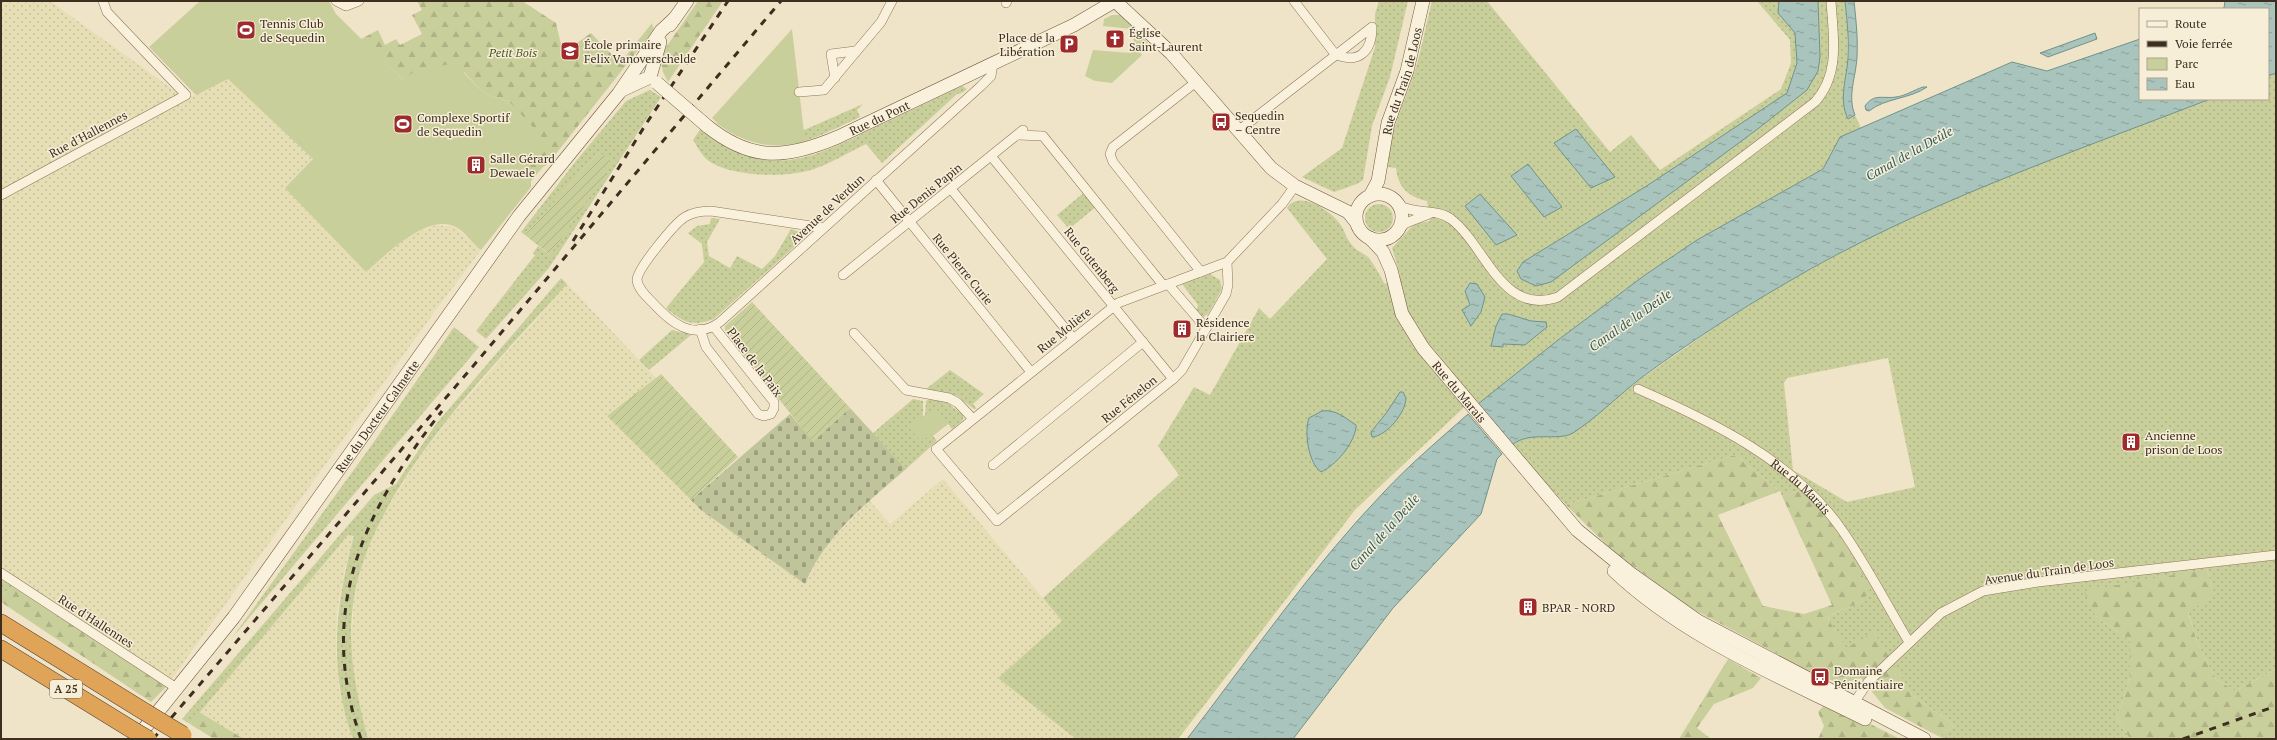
<svg xmlns="http://www.w3.org/2000/svg" width="2277" height="740" font-family="'PT Serif',serif">
<defs>
<pattern id="farmland-dots" width="8" height="8" patternUnits="userSpaceOnUse"><rect width="8" height="8" fill="#e6deb5"/><path d="M2 2h.1M6 6h.1" fill="none" stroke="#c6bf9b" stroke-width="1.8" stroke-linecap="round"/></pattern>
<pattern id="grass-dots" width="8" height="8" patternUnits="userSpaceOnUse"><rect width="8" height="8" fill="#c9cf9b"/><path d="M2 2h.1M6 6h.1" fill="none" stroke="#aeb285" stroke-width="1.8" stroke-linecap="round"/></pattern>
<pattern id="forest-firs" width="22" height="20" patternUnits="userSpaceOnUse"><rect width="22" height="20" fill="#c9cf9b"/><path d="M5 1l3.5 6h-7zM16 11l3.5 6h-7z" fill="#aeb285"/></pattern>
<pattern id="cemetery-stones" width="16" height="16" patternUnits="userSpaceOnUse"><rect width="16" height="16" fill="#bfc49a"/><path d="M2 7V4a2 2 0 0 1 4 0v3zM10 15v-3a2 2 0 0 1 4 0v3z" fill="#9ca07d"/></pattern>
<pattern id="garden-furrows" width="10" height="10" patternUnits="userSpaceOnUse"><rect width="10" height="10" fill="#c9cf9b"/><path d="M-1 1l2-2M0 10L10 0M9 11l2-2" fill="none" stroke="#aeb285"/></pattern>
<pattern id="water-ripples" width="26" height="14" patternUnits="userSpaceOnUse"><rect width="26" height="14" fill="#a9c4bc"/><path d="M2 4q2-2 4 0t4 0M15 11q2-2 4 0t4 0" fill="none" stroke="#8ba098"/></pattern>
</defs>
<rect width="100%" height="100%" fill="#f0e4c8"/>
<path fill="url(#farmland-dots)" d="M1,1H50L186,99L228,79L313,159L285,188L366,272L409,235L436,225L455,227L481,250L435,311L166,687L1,578Z
M567,284L656,378L608,417L701,510L805,584L822,550L870,501L890,524L943,479L1062,621L998,678L1076,739H368L355,690L351,644L354,599L363,560L381,518L417,461L447,421Z
M348,535L354,536L345,568L337,612L336,652L339,689L353,739H244L199,712Z"/>
<path fill="url(#grass-dots)" fill-rule="evenodd" d="M1379,1H1408L1390,77L1372,126L1363,180L1357,184L1334,192L1302,177L1342,148L1375,47V14Z
M1432,1H1487L1610,152L1631,135L1660,170L1781,89L1791,63L1790,40L1757,1H1845C1850,40 1846,79 1847,118L1855,115L1861,128L1840,137L1823,169L1697,240L1645,275L1558,340L1484,401L1478,404L1474,398L1355,510L1178,739H1076L998,678L1062,621L1043,598L1179,475L1158,446L1194,387L1210,395L1259,308L1270,319L1327,259L1287,208C1299,189 1331,211 1340,224C1345,230 1346,239 1352,245C1356,251 1364,253 1369,258C1375,266 1380,276 1385,284L1400,275L1392,248L1414,224L1430,221L1427,201C1409,197 1398,188 1396,168L1388,167C1389,135 1401,111 1411,82C1421,56 1425,27 1432,1Z
M2276,73V669L2235,691L2216,679L2198,645L2188,611L2214,596L2207,569L2095,616L2130,640V678L2117,718L2130,739H1945L1938,736L1955,726L1912,695L1874,633L1846,649L1827,617L1863,601L1813,487L1782,496L1780,491L1735,455L1566,505L1512,445L1519,438L1571,434L1642,378L1718,325L1785,283L1891,226L1989,183L2210,99H2268V76ZM1888,358L1915,487L1847,502L1793,470L1784,383L1787,378Z
M962,86L967,89L962,93L957,94L882,163L866,144C849,152 832,163 814,169C788,178 736,177 712,163C703,158 698,148 693,140L701,128C763,182 810,160 874,128C904,114 933,100 962,86Z
M650,90L661,97L549,268L486,339L476,331L535,255L533,253L538,246L550,255L599,152L525,235L521,232L576,161L626,101Z
M863,104L857,110L860,117C803,144 773,162 716,123L804,130Z
M1086,191L1097,206L1069,229L1057,215Z
M1365 218a14 14 0 1 1 28 0a14 14 0 1 1-28 0Z
M711,218L720,219L707,242L709,256L730,268L737,256L762,269L775,256L791,229L800,232L802,240L714,319C692,327 684,323 666,308L704,262L702,244L688,233L697,226L710,224Z
M1210,274L1220,280L1222,289L1208,314L1203,317L1196,313L1198,305L1182,284Z
M561,278L567,284C492,368 373,484 354,598C346,646 356,693 368,739H353C328,670 335,606 354,536L348,535L190,724L182,719L374,495L396,484L436,424Z
M454,327L479,347L232,638L371,446Z
M672,330L691,335L649,370L639,360Z
M950,370L984,394L973,404L977,409H974L957,396L926,389Z
M932,398L948,403L963,415V420L952,429L948,424L933,436L937,441L906,469L873,433L913,399L923,401V417L925,415L926,401Z
M1,578L15,587L1,594Z"/>
<path fill="url(#forest-firs)" d="M417,1H522L556,23L563,53L591,33L620,63L652,23L654,30L547,165L543,167L531,181V187L521,176L510,102L485,94L464,72L404,81L361,39L378,30L385,45L396,39L400,45L422,34L412,15L422,10Z
M698,1H723L668,82L663,72L660,56Z
M1735,455L1780,491L1718,515L1763,606L1804,614L1832,605L1782,496L1813,487L1870,589L1863,601L1827,617L1846,648L1874,632L1912,695L1955,726L1938,736L1885,708L1861,678L1840,684L1805,669L1691,608L1615,553L1566,505Z
M2207,569L2214,596L2188,612L2198,645L2216,679L2235,691L2276,669V739H2130L2117,718L2130,678V640L2095,616L2084,591Z
M15,587L166,687L151,702L1,602V594Z
M1728,659L1761,678L1753,688L1714,704L1697,728L1711,739H1679Z
M1827,702L1900,739H1818L1824,726L1818,712Z
M199,712L244,739H214L190,724Z"/>
<path fill="url(#cemetery-stones)" d="M850,408L906,469C868,502 824,536 805,584L701,510L691,500L790,414L813,441Z"/>
<path fill="#c9cf9b" d="M200,1H329L336,14L404,81L414,71L460,62L464,73L485,94L510,102L550,146L521,176L531,187L481,250C473,244 465,232 456,227C427,212 386,255 366,272L285,188L313,159L228,79L196,95L149,47Z
M1112,15H1120L1124,18L1148,43L1140,52L1142,55L1112,83L1095,81L1085,76L1093,50L1131,53V47L1135,46L1131,29L1103,26L1104,19Z
M792,29L805,141C773,150 736,143 712,118Z
M935,407L947,421L921,442L909,428Z"/>
<path fill="url(#garden-furrows)" d="M599,152L614,162L550,255L525,235Z
M752,302L850,408L813,442L725,331V326Z
M661,374L738,457L691,500L607,416Z"/>
<path fill="url(#water-ripples)" stroke="#6f938a" d="M1779,1H1818L1820,57L1818,71L1807,90L1759,128L1551,282L1536,286L1521,279L1517,271L1523,262L1645,187L1787,93L1797,63L1795,33L1778,13Z
M1845,1H1854C1856,20 1858,38 1857,57C1856,77 1847,96 1855,115L1848,119C1838,99 1847,78 1848,57C1849,38 1847,20 1845,1Z
M2225,1H2276V73L2268,76V9H2221L2224,8Z
M2095,33L2097,39L2048,57L2040,53Z
M2140,39V99H2210C2066,155 1920,204 1786,283C1736,312 1687,344 1641,378C1619,395 1595,419 1573,433C1557,442 1530,430 1512,445L1478,404L1558,340L1645,275L1697,240L1823,169L1840,137L2012,62L2047,71Z
M1923,87H1927C1910,99 1885,98 1869,111L1866,110L1865,106C1874,93 1883,99 1896,97C1905,96 1914,90 1923,87Z
M1576,129L1615,177L1591,188L1554,143Z
M1528,164L1562,207L1544,217L1511,176Z
M1480,194L1517,235L1496,245L1465,206Z
M1470,283L1477,284L1485,297L1481,312L1471,326L1462,310L1470,305L1465,291Z
M1502,314H1508L1531,321L1546,322L1547,327L1525,345L1503,344V347L1491,346L1496,326Z
M1400,392H1403L1406,398C1406,412 1387,436 1372,437L1371,432L1387,412Z
M1322,411C1336,409 1345,418 1356,425V428C1353,445 1336,465 1321,472C1308,463 1304,431 1309,418Z
M1468,414L1502,454L1497,459L1481,514L1393,608L1293,739H1187C1251,656 1311,568 1384,492C1410,464 1440,439 1468,414Z"/>
<g fill="none" stroke-linecap="round" stroke-linejoin="round">
<g stroke="#8d765c" stroke-width="10">
<g id="street">
<path d="M336,1L346,6L359,1"/>
<path d="M1006,3L1007,1"/>
<path d="M835,78L831,54L855,51"/>
<path d="M1196,82L1113,147L1110,154L1113,162L1201,272"/>
<path d="M799,92L824,90L881,22L892,1"/>
<path d="M1238,131L1372,27C1372,51 1359,65 1335,54L1294,1"/>
<path d="M1018,135L1043,136L1163,285"/>
<path d="M991,156L1173,379"/>
<path d="M876,180L1031,372"/>
<path d="M951,189L1073,338"/>
<path d="M1,195L186,95L107,12L103,1"/>
<path d="M1399,205C1414,215 1436,208 1451,219C1486,246 1502,317 1558,297L1815,102C1841,73 1833,36 1831,1"/>
<path d="M824,228L711,211C702,211 693,212 685,217C675,223 637,269 637,280C638,289 646,296 652,302C670,322 693,342 720,322L981,86L991,76L993,63"/>
<path d="M1397,231L1406,223L1429,214"/>
<path d="M1227,262L1228,285L1226,294L1182,370L1173,379L997,521L936,449L1118,303L1227,262L1282,204L1295,186"/>
<path d="M843,275L1023,130"/>
<path d="M1168,284L1206,328"/>
<path d="M700,329L706,347L758,414L764,416L771,414L774,408V402L714,327"/>
<path d="M854,333L906,390L949,398L958,403L973,419"/>
<path id="s1" d="M1638,389C1713,422 1794,461 1842,530C1867,566 1887,605 1909,642"/>
<path d="M993,465L1143,342"/>
<path d="M1,573L178,689"/>
<path d="M1852,706L1868,682L1941,613L1983,591L2038,582L2276,555"/>
</g>
</g>
<g stroke="#6f573f" stroke-width="14">
<g id="secondary">
<path d="M1115,1L1171,53L1271,168L1295,186L1348,212L1356,222"/>
<path d="M670,25L687,1"/>
<path d="M622,90L650,77L660,42"/>
<path id="s2" d="M707,126C752,162 786,159 838,137L1074,25L1115,1"/>
<circle cx="1379" cy="217" r="23"/>
<path id="s3" d="M1370,196L1378,181L1388,123L1407,71L1423,1"/>
<path id="s4" d="M1370,238L1383,252L1391,270L1402,314L1423,348L1577,530L1630,573L1698,621L1924,739"/>
<path d="M1614,571C1685,638 1779,676 1865,719"/>
<path id="s5" d="M136,739L234,617L519,216L619,93L661,31L674,19"/>
</g>
</g>
<g stroke="#5b4430" stroke-width="18">
<path id="highway" d="M1,623L145,712
M1,649L131,729"/>
</g>
<use href="#street" stroke="#faf1dc" stroke-width="9"/>
<use href="#secondary" stroke="#faf1dc" stroke-width="13"/>
<use href="#highway" stroke="#e0a458" stroke-width="17"/>
<path stroke="#3d2e20" stroke-width="3" stroke-dasharray="7 7" stroke-linecap="butt" d="M573,241L646,124L728,1
M153,739L474,365L781,1
M361,739C316,610 363,512 442,411
M2183,739L2276,706"/>
<g stroke="#6f573f" stroke-width="14" stroke-linecap="butt">
<path id="secondary-bridge" d="M657,83L707,126"/>
</g>
<g stroke="#5b4430" stroke-width="18" stroke-linecap="butt">
<path id="highway-bridge" d="M145,712L183,735
M131,729L148,739"/>
</g>
<use href="#secondary-bridge" stroke="#faf1dc" stroke-width="13"/>
<use href="#highway-bridge" stroke="#e0a458" stroke-width="17"/>
</g>
<defs>
<g id="stadium-square" transform="scale(1)"><rect x="-9" y="-9" width="18" height="18" rx="4" fill="#9e2a2b" stroke="#f7eed8"/><path d="M0-5a6.5 5 0 1 0 0 10a6.5 5 0 1 0 0-10ZM-3.5-1.8h7v3.6h-7Z" fill="#fff"/></g>
<g id="church-square" transform="scale(1)"><rect x="-9" y="-9" width="18" height="18" rx="4" fill="#9e2a2b" stroke="#f7eed8"/><path d="M-1.2-6h2.4v3.5h3.3v2.4h-3.3V6h-2.4V-.1h-3.3v-2.4h3.3Z" fill="#fff"/></g>
<g id="parking-square" transform="scale(1)"><rect x="-9" y="-9" width="18" height="18" rx="4" fill="#9e2a2b" stroke="#f7eed8"/><path d="M-3.5-5.5H1a3.5 3.5 0 0 1 0 7H-1V5.5H-3.5ZM-1-3.4V-.6H.8a1.4 1.4 0 0 0 0-2.8Z" fill="#fff"/></g>
<g id="school-square" transform="scale(1)"><rect x="-9" y="-9" width="18" height="18" rx="4" fill="#9e2a2b" stroke="#f7eed8"/><path d="M0-5L7-2L0 1L-7-2ZM-4 1L0 2.5L4 1V4Q0 6-4 4Z" fill="#fff"/></g>
<g id="bus-square" transform="scale(1)"><rect x="-9" y="-9" width="18" height="18" rx="4" fill="#9e2a2b" stroke="#f7eed8"/><path d="M-5-6H5V4H4V6H2V4H-2V6H-4V4H-5ZM-3.5-4V0h7V-4ZM-3.5 1.2v1.5H-2V1.2ZM2 1.2v1.5H3.5V1.2Z" fill="#fff"/></g>
<g id="building-square" transform="scale(1)"><rect x="-9" y="-9" width="18" height="18" rx="4" fill="#9e2a2b" stroke="#f7eed8"/><path d="M-4-6H4V6H1V3H-1V6H-4ZM-2.5-4.3h1.7v1.8h-1.7ZM.8-4.3h1.7v1.8H.8ZM-2.5-1h1.7V.8h-1.7ZM.8-1h1.7V.8H.8Z" fill="#fff"/></g>
</defs>
<g fill-rule="evenodd">
<use href="#stadium-square" x="246" y="30"/>
<use href="#church-square" x="1115" y="39"/>
<use href="#parking-square" x="1069" y="44"/>
<use href="#school-square" x="570" y="51"/>
<use href="#bus-square" x="1221" y="122"/>
<use href="#stadium-square" x="403" y="124"/>
<use href="#building-square" x="476" y="165"/>
<use href="#building-square" x="1182" y="329"/>
<use href="#building-square" x="2131" y="442"/>
<use href="#building-square" x="1528" y="607"/>
<use href="#bus-square" x="1820" y="677"/>
</g>
<g text-anchor="middle" dominant-baseline="central" stroke-width="3" stroke-linejoin="round" paint-order="stroke">
<rect fill="#f7eed8" stroke="#756857" stroke-width="1" x="50" y="680" width="32" height="18" rx="3"/>
<g font-size="11" font-weight="bold" fill="#3d2e20">
<text x="66" y="689">A 25</text>
</g>
<g font-size="12" fill="#3d2e20" stroke="#f7eed8" text-anchor="start">
<text x="260" y="23">Tennis Club<tspan x="260" dy="14">de Sequedin</tspan></text>
<text x="1129" y="32">Église<tspan x="1129" dy="14">Saint-Laurent</tspan></text>
<text x="1055" y="37" text-anchor="end">Place de la<tspan x="1055" dy="14">Libération</tspan></text>
<text x="584" y="44">École primaire<tspan x="584" dy="14">Felix Vanoverschelde</tspan></text>
<text x="1235" y="115">Sequedin<tspan x="1235" dy="14">– Centre</tspan></text>
<text x="417" y="117">Complexe Sportif<tspan x="417" dy="14">de Sequedin</tspan></text>
<text x="490" y="158">Salle Gérard<tspan x="490" dy="14">Dewaele</tspan></text>
<text x="1196" y="322">Résidence<tspan x="1196" dy="14">la Clairiere</tspan></text>
<text x="2145" y="435">Ancienne<tspan x="2145" dy="14">prison de Loos</tspan></text>
<text x="1542" y="607">BPAR - NORD</text>
<text x="1834" y="670">Domaine<tspan x="1834" dy="14">Pénitentiaire</tspan></text>
</g>
<g font-size="12" font-style="italic" fill="#4d5a26" stroke="#f7eed8">
<text x="513" y="52">Petit Bois</text>
</g>
<g font-size="12" fill="#3d2e20" stroke="#f7eed8">
<text stroke="none"><textPath href="#s3" startOffset="120">Rue du Train de Loos</textPath></text>
<text stroke="none"><textPath href="#s2" startOffset="186">Rue du Pont</textPath></text>
<text transform="translate(88 134) rotate(-28)">Rue d'Hallennes</text>
<text transform="translate(926 193) rotate(-39)">Rue Denis Papin</text>
<text transform="translate(827 209) rotate(-43)">Avenue de Verdun</text>
<text transform="translate(1092 260) rotate(51)">Rue Gutenberg</text>
<text transform="translate(963 269) rotate(51)">Rue Pierre Curie</text>
<text transform="translate(1064 330) rotate(-39)">Rue Molière</text>
<text transform="translate(755 362) rotate(53)">Place de la Paix</text>
<text stroke="none"><textPath href="#s4" startOffset="181">Rue du Marais</textPath></text>
<text transform="translate(1129 399) rotate(-39)">Rue Fénelon</text>
<text stroke="none"><textPath href="#s5" startOffset="403">Rue du Docteur Calmette</textPath></text>
<text stroke="none"><textPath href="#s1" startOffset="191">Rue du Marais</textPath></text>
<text transform="translate(2049 571) rotate(-8)">Avenue du Train de Loos</text>
<text transform="translate(96 621) rotate(33)">Rue d'Hallennes</text>
</g>
<g font-size="13" font-style="italic" fill="#2f5d5a" stroke="#f7eed8">
<text transform="translate(1909 153) rotate(-29)">Canal de la Deûle</text>
<text transform="translate(1630 320) rotate(-35)">Canal de la Deûle</text>
<text transform="translate(1384 532) rotate(-48)">Canal de la Deûle</text>
</g>
</g>
<rect width="2277" height="740" fill="none" stroke="#3d2e20" stroke-width="4"/>
<rect x="2139" y="8" width="130" height="92" fill="#f7eed8" stroke="#ada18e"/>
<rect x="2147" y="21" width="20" height="6" fill="#faf1dc" stroke="#ada18e"/>
<text x="2175" y="28" font-size="12" fill="#3d2e20">Route</text>
<rect x="2147" y="41" width="20" height="6" fill="#3d2e20" stroke="#ada18e"/>
<text x="2175" y="48" font-size="12" fill="#3d2e20">Voie ferrée</text>
<rect x="2147" y="58" width="20" height="12" fill="#c9cf9b" stroke="#ada18e"/>
<text x="2175" y="68" font-size="12" fill="#3d2e20">Parc</text>
<rect x="2147" y="78" width="20" height="12" fill="url(#water-ripples)" stroke="#ada18e"/>
<text x="2175" y="88" font-size="12" fill="#3d2e20">Eau</text>
</svg>
